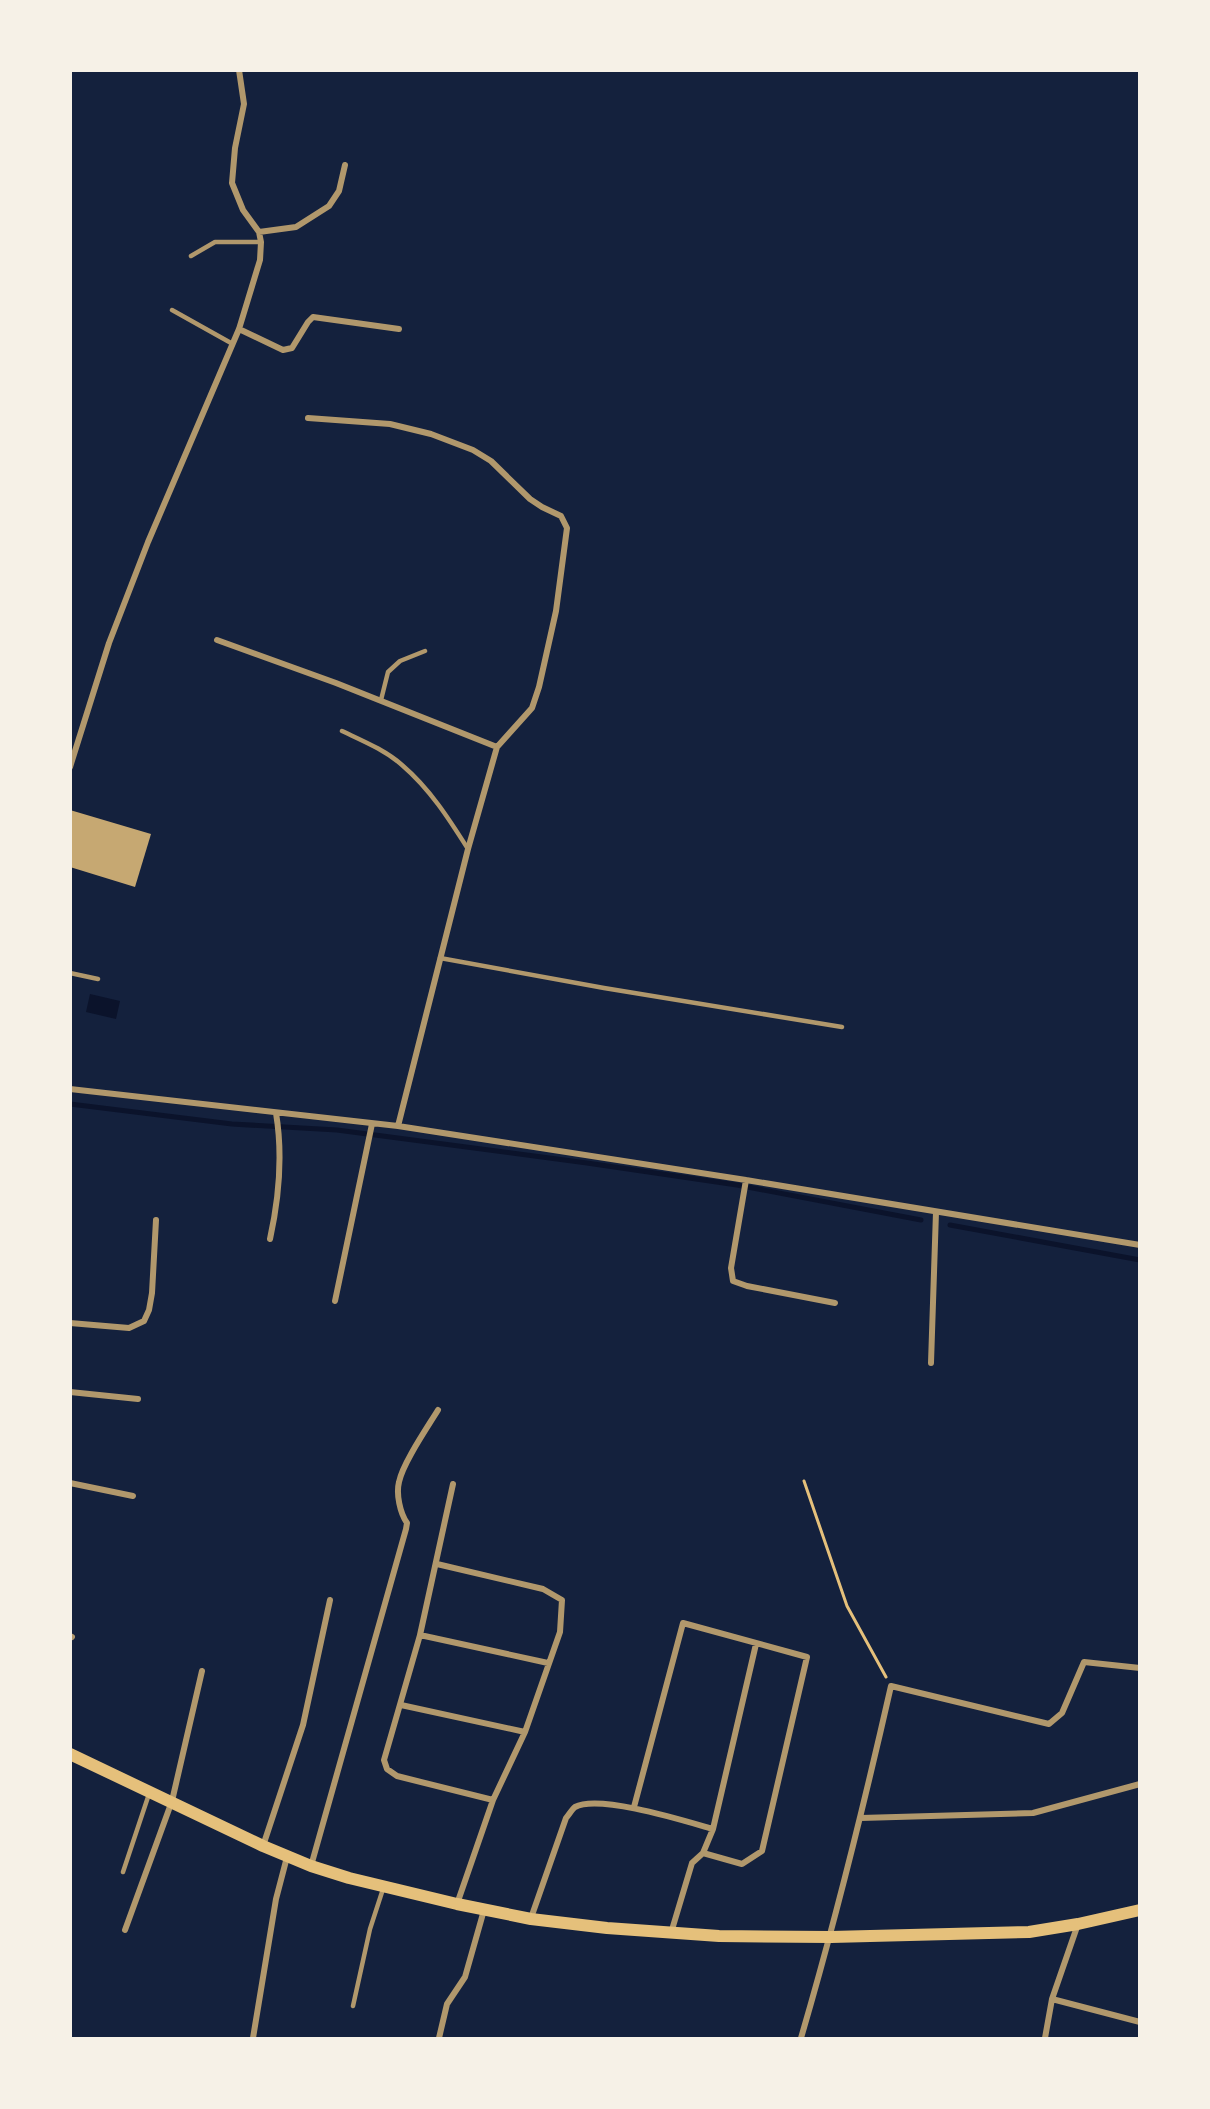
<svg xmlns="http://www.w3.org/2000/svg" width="1210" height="2109" font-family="'Golos Text',sans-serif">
<rect width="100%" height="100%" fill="#14213d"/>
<path fill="#0b132b" d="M90,994L120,1001L116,1019L86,1012Z"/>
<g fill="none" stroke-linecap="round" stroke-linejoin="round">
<path stroke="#0b132b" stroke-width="5" d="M70,1104L232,1124L337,1130L587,1163L737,1185L921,1220
M950,1225L1140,1260"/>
</g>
<path fill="#c6a872" d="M70,810L151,834L135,887L70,867Z"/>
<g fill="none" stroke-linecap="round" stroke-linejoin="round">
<path stroke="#e5c07b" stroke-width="3" d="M804,1481L847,1606L886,1677"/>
<path stroke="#b1986c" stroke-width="4.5" d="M191,256L215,242H261
M172,310L231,343
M381,700L388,672L400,661L425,651
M342,731C363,741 385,750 402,765C430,789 449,819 468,849
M440,958L604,988L842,1027
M70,973L98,979
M123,1872L149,1794
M353,2006L370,1929L383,1889"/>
<path stroke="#b1986c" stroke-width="6" d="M259,232L296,227L329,206L339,191L345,165
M239,329L283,350L292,348L308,322L313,317L399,329
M308,418L390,424L431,434L473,450L491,461L530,499L542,507L561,516L567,528L556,611L539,687L532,708L497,747
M217,640L336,683L497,747L468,849L398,1126
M70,767L109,643L148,542L239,329L260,260L261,242L259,232L243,210L232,183L235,148L244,104L239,70
M70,1089L398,1126L746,1180L1140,1245
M746,1180L731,1268L733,1281L747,1286L835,1303
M270,1239C279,1198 283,1155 276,1113
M335,1301L372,1124
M70,1323L129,1328L144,1321L149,1310L152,1293L156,1220
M931,1363L936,1212
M70,1392L138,1399
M70,1483L133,1496
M453,1484L420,1635L384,1760L387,1769L397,1776L493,1800
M437,1564L543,1589L562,1600L560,1632L525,1732L493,1800L457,1904
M420,1635L548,1663
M70,1636L72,1637
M401,1705L525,1732
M634,1807L683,1623L807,1657L762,1851L742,1864L703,1853
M861,1818L1033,1813L1140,1784
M263,1846L303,1725L330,1600
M311,1866L406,1529L407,1523C400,1513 396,1494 399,1482C403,1463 427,1428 438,1410
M531,1918L566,1818C569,1815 572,1809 575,1807C599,1794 685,1821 713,1829
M125,1930L172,1801L202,1671
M671,1933L692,1863L703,1853L713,1829L756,1644
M1052,1999L1140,2022
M253,2038L276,1899L287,1857
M439,2038L447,2004L465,1977L484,1910
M801,2038C835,1922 864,1805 891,1686L1049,1724L1062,1713L1084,1662L1140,1668
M1045,2038L1052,1999L1078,1924"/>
<path stroke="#e5c07b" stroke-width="12" d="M70,1754L263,1846L311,1866L349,1878L457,1904L531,1919L607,1928L719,1936L831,1937L1029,1932L1078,1924L1140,1910"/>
</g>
<rect width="1210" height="2109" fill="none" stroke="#f6f1e7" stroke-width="144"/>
</svg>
